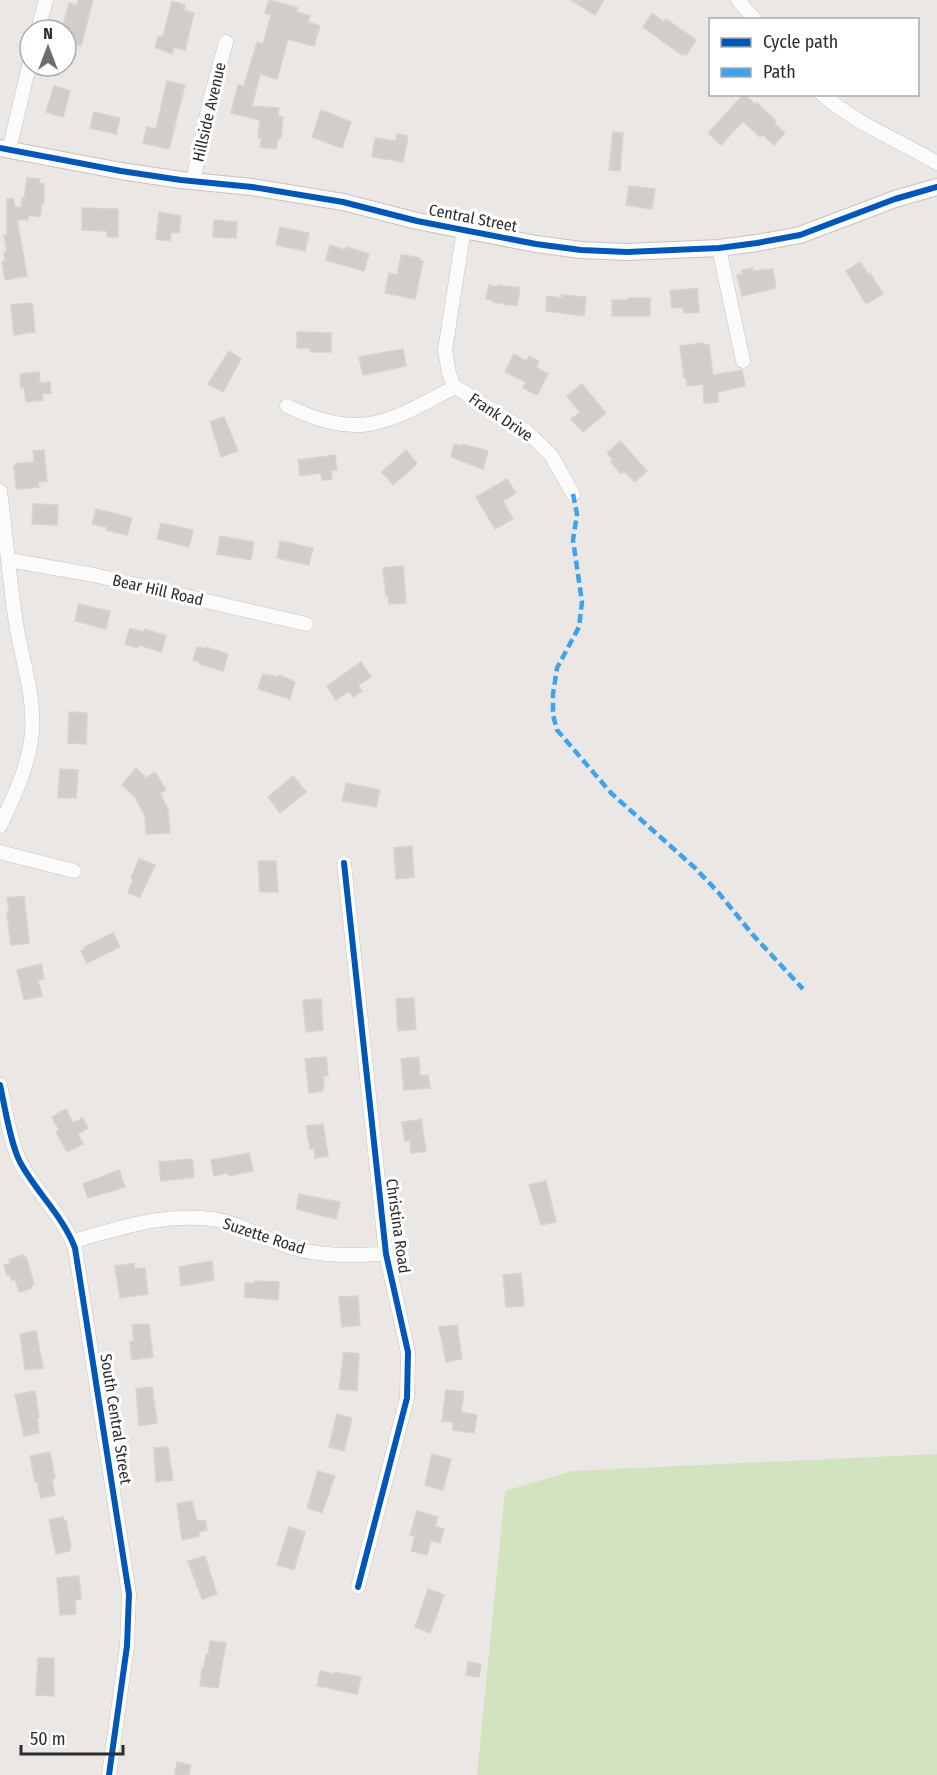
<svg xmlns="http://www.w3.org/2000/svg" width="937" height="1775" font-family="'Fira Sans Condensed',sans-serif">
<rect width="100%" height="100%" fill="#ebe7e4"/>
<path fill="#d2e4bf" d="M937,1454V1775H477L505,1491L573,1471Z"/>
<path fill="#d0cdcb" stroke="#d6d3d0" stroke-width="1.5" d="M78,0H93L81,46L67,42L70,30H62L69,3L77,5Z
M269,0L298,8L296,12L310,16L308,22L320,26L314,46L288,39L277,79L260,74L252,106L279,108L278,116L283,117L281,138H278L276,149L260,147L261,138H258L260,120L231,113L238,85L244,86L257,42L263,44L271,15L265,13Z
M571,0H604L595,15Z
M172,1L185,5L184,10L194,13L185,50L174,47L172,54L155,47L158,36L163,37Z
M652,13L664,22L666,19L696,40L686,55L683,54L682,55L643,27Z
M167,81L185,85L169,149L143,143L147,127L156,129Z
M54,86L70,91L63,117L46,112Z
M744,94L755,104L757,103L776,121L774,123L785,133L774,145L762,134L760,137L743,121L721,145L708,133Z
M321,110L351,122L342,148L312,137Z
M94,112L120,118L116,134L90,128Z
M613,132L623,133L620,171L609,170Z
M397,134L408,136L403,162L372,157L375,138L396,141Z
M27,178L40,179L39,183L44,184V203H42L40,217L28,215V220H17L27,276L5,280L2,262L5,261L4,252L7,251L4,235H7V199L13,198L15,207H21L22,198L24,199Z
M629,186L655,189L652,209L626,205Z
M82,208L118,209V237H107V231L82,230Z
M159,212L181,216L179,233L171,232L170,241L156,239Z
M214,220L237,222L236,238L213,237Z
M280,227L309,233L305,251L276,245Z
M330,245L345,250L346,247L369,254L364,271L326,260Z
M404,255L420,258L419,260L423,261L415,299L385,293L389,273L397,275L401,256Z
M860,262L868,274L870,273L883,294L866,304L846,271Z
M753,268V271L773,269L776,288L742,296L737,275L743,274L742,270Z
M489,285L497,287L498,285L520,288L517,306L492,302L493,300L486,299Z
M697,288L699,312L684,313L683,307L672,308L670,291Z
M562,295L586,297L584,316L546,311L547,296L562,298Z
M628,298H650V316H612V300H628Z
M32,303L35,332L14,335L11,305Z
M297,332L331,333V352H310V348H297Z
M703,343V345L709,344L713,375L742,370L745,386L718,392V402L704,403L703,384L687,386L686,378H684L680,346Z
M403,349L406,366L363,375L359,357Z
M229,351L241,359L223,392L208,384Z
M514,354L526,361L529,356L539,361L536,367L548,374L537,395L523,388L526,382L505,372Z
M39,372L40,383L50,382L51,393L42,394L43,400L26,402L24,387L21,388L20,374Z
M582,384L606,413L583,432L571,419L580,412L567,396Z
M224,417L238,451L221,457L210,422Z
M620,441L647,471L635,482L624,471L621,474L611,462L613,460L607,453Z
M454,444L462,446V444L488,451L483,469L451,457Z
M44,450L47,481L38,482L39,487L18,489V487H16L14,466H16V464L34,462L33,451Z
M406,450L417,464L393,485L382,472Z
M335,455L337,470L331,471L332,479L322,480L321,473L300,476L298,460Z
M507,479L516,493L503,501L513,519L495,529L476,497Z
M33,504L58,505L57,525L32,524Z
M96,509L132,518L127,535L106,530L107,527L92,524Z
M161,523L193,530L189,547L157,539Z
M220,536L254,542L251,560L217,554Z
M280,541L313,548L309,565L277,558Z
M403,566L406,603L389,604L388,595L386,596L383,568Z
M79,604L110,611L106,629L75,621Z
M130,628L144,632L145,629L166,636L161,652L139,645L138,648L125,644Z
M197,647L205,649L206,647L228,654L223,671L199,664L200,662L193,660Z
M361,662L371,677L358,685L362,691L353,697L349,691L336,700L327,686Z
M263,674L278,677L279,675L295,682L290,699L258,689Z
M69,712L87,713L86,744L68,743Z
M136,768L146,778L155,772L166,790L160,793L168,810L170,833L146,834L145,816L135,797L122,785Z
M60,769L78,770L76,798H58Z
M293,776L306,792L280,813L268,797Z
M346,783L380,790L376,807L342,801Z
M412,846L414,877L396,879L394,848Z
M139,859L155,865L140,897L128,893L133,879L131,878Z
M258,861H276L278,892H260Z
M24,896L29,943L11,945L7,913H9L7,898Z
M113,933L120,947L87,963L81,951L85,949L84,947Z
M41,964L44,979L38,980L42,996L24,1000L17,970Z
M414,998L416,1029L398,1031L396,999Z
M321,999L323,1030L306,1032L303,1000Z
M326,1057L328,1076H323L324,1088L322,1089V1091L309,1093L305,1059Z
M419,1057L420,1076L428,1075L430,1088L404,1090L401,1059Z
M66,1109L73,1123L83,1118L88,1128L78,1134L83,1144L67,1152L56,1132L59,1130L52,1117Z
M421,1119L426,1151L411,1153L410,1140L405,1141L402,1122Z
M323,1124L328,1156L315,1158L314,1148L310,1149L306,1126Z
M249,1153L253,1171L229,1176L228,1173L214,1176L211,1160Z
M192,1159L194,1177L161,1181L159,1162Z
M119,1170L125,1187L88,1198L83,1184Z
M546,1181L556,1222L541,1225L529,1185Z
M299,1194L340,1202L336,1219L296,1209Z
M23,1255L24,1258L26,1257L34,1284L31,1285L32,1288L19,1292L15,1279L11,1280L10,1274L7,1275L4,1265L10,1263L9,1260Z
M212,1261L214,1280L181,1286L179,1267Z
M134,1263L135,1269L145,1268L148,1294L120,1298L115,1266Z
M521,1273L524,1306L506,1307L503,1275Z
M255,1281L279,1282L278,1300L245,1297V1283H255Z
M358,1296L360,1325L342,1327L339,1297Z
M149,1324L153,1357L132,1360L130,1342L134,1341L132,1325Z
M457,1325L462,1359L446,1362L439,1327Z
M36,1331L43,1368L25,1370L20,1334Z
M344,1352L359,1354L357,1391L339,1389Z
M152,1387L157,1423L139,1426L136,1389Z
M446,1390L464,1392L461,1412L477,1415L474,1433L453,1430V1422L442,1421Z
M35,1391L39,1417L37,1418L39,1433L24,1436L15,1395Z
M337,1414L352,1418L344,1451L329,1447Z
M168,1447L173,1480L156,1482L154,1448Z
M50,1452L55,1478L52,1479L55,1495L41,1498L37,1481L35,1482L30,1456Z
M432,1454L451,1459L443,1490L425,1485Z
M318,1471L335,1476L322,1513L307,1508Z
M192,1501L197,1521L205,1520L207,1530L199,1532V1536L182,1540L177,1504Z
M417,1511L438,1517L435,1526L444,1529L440,1543L431,1540L427,1555L411,1551L415,1536L410,1535Z
M63,1517L64,1521L66,1520L71,1547L69,1548L70,1551L56,1554L49,1520Z
M289,1527L305,1532L294,1570L277,1565Z
M205,1556L217,1594L202,1599L188,1561Z
M79,1576L81,1599L75,1600L76,1614L60,1615L57,1578Z
M428,1589L444,1595L430,1633L415,1627Z
M210,1641L226,1643L218,1688L200,1686L202,1668H204L206,1655H208Z
M38,1658H54V1696L36,1695Z
M468,1662L481,1664L479,1677L466,1675Z
M320,1671L334,1674V1672L361,1677L357,1694L317,1686Z
M177,1762L191,1765L189,1775H175Z"/>
<g fill="none" stroke-linecap="round" stroke-linejoin="round">
<g stroke="#c5c4c3" stroke-width="15">
<path id="minor" d="M738,0L755,20
M38,30L46,0
M822,94C856,124 899,140 937,163
M9,150L30,62
M193,181L210,100L226,42
M464,229L445,350L449,373L454,386L526,431L551,455L573,494
M719,248L743,361
M287,406C363,442 387,422 455,387
M0,491C6,535 9,579 16,623C22,662 37,701 31,741C26,772 13,798 0,826
M9,560L94,575L306,624
M0,852L74,871
M344,863L386,1254L408,1352L407,1398L358,1587
M0,1085C5,1107 10,1142 20,1162C36,1192 63,1216 75,1248L129,1594L127,1646L109,1775
M73,1241C122,1228 160,1213 212,1219C240,1223 264,1239 290,1247C322,1257 353,1255 386,1254"/>
</g>
<g stroke="#c5c4c3" stroke-width="18">
<path id="tertiary" d="M0,148L121,171L181,180L252,187L343,202L417,221L536,244L581,250L627,252L719,248L757,243L800,235L895,199L937,187"/>
</g>
<use href="#minor" stroke="#fcfbfb" stroke-width="14"/>
<use href="#tertiary" stroke="#fcfbfb" stroke-width="16"/>
<path stroke="#3ea3eb" stroke-width="4.5" stroke-dasharray="9 4.5" stroke-linecap="butt" d="M573,494L577,514L573,540L582,602L579,627L557,668L553,694V715L557,730L611,793L694,867L718,892L753,935L803,989"/>
<g stroke="#fff" stroke-width="10">
<path id="cycleway" d="M0,148L121,171L181,180L252,187L343,202L417,221L536,244L581,250L627,252L719,248L757,243L800,235L895,199L937,187
M344,863L386,1254L408,1352L407,1398L358,1587
M0,1085C5,1107 10,1142 20,1162C36,1192 63,1216 75,1248L129,1594L127,1646L109,1775"/>
</g>
<use href="#cycleway" stroke="#0057b8" stroke-width="6"/>
</g>
<g text-anchor="middle" dominant-baseline="central" stroke-width="6" stroke-linejoin="round" paint-order="stroke">
<g font-size="16" fill="#2d2d2d" stroke="#fff">
<text transform="translate(209 112) rotate(-77)">Hillside Avenue</text>
<text transform="translate(473 218) rotate(11)">Central Street</text>
<text transform="translate(501 417) rotate(34)">Frank Drive</text>
<text transform="translate(158 590) rotate(13)">Bear Hill Road</text>
<text transform="translate(398 1226) rotate(82)">Christina Road</text>
<text transform="translate(264 1236) rotate(18)">Suzette Road</text>
<text transform="translate(116 1419) rotate(81)">South Central Street</text>
</g>
</g>
<rect x="709" y="18" width="210" height="78" fill="#ffffff" stroke="#ababab" stroke-width="1.5"/>
<rect x="721" y="38" width="30" height="9" fill="#0057b8" stroke="#ababab" stroke-width="1.5"/>
<text x="763" y="48" font-size="18" fill="#2d2d2d">Cycle path</text>
<rect x="721" y="68" width="30" height="9" fill="#3ea3eb" stroke="#ababab" stroke-width="1.5"/>
<text x="763" y="78" font-size="18" fill="#2d2d2d">Path</text>
<g transform="translate(48 48)"><circle r="28" fill="#ffffff" stroke="#ababab" stroke-width="1.5"/>
<path d="M0-4.5L10 22L0 15L-10 22Z" fill="#706e6d"/>
<text y="-9" font-size="16" font-weight="bold" text-anchor="middle" fill="#2d2d2d">N</text>
</g>
<path d="M21 1745v9h102v-9" fill="none" stroke="#2d2d2d" stroke-width="3"/>
<text x="30" y="1745" font-size="18" fill="#2d2d2d" stroke="#ffffff" stroke-width="4.5" paint-order="stroke">50 m</text>
</svg>
